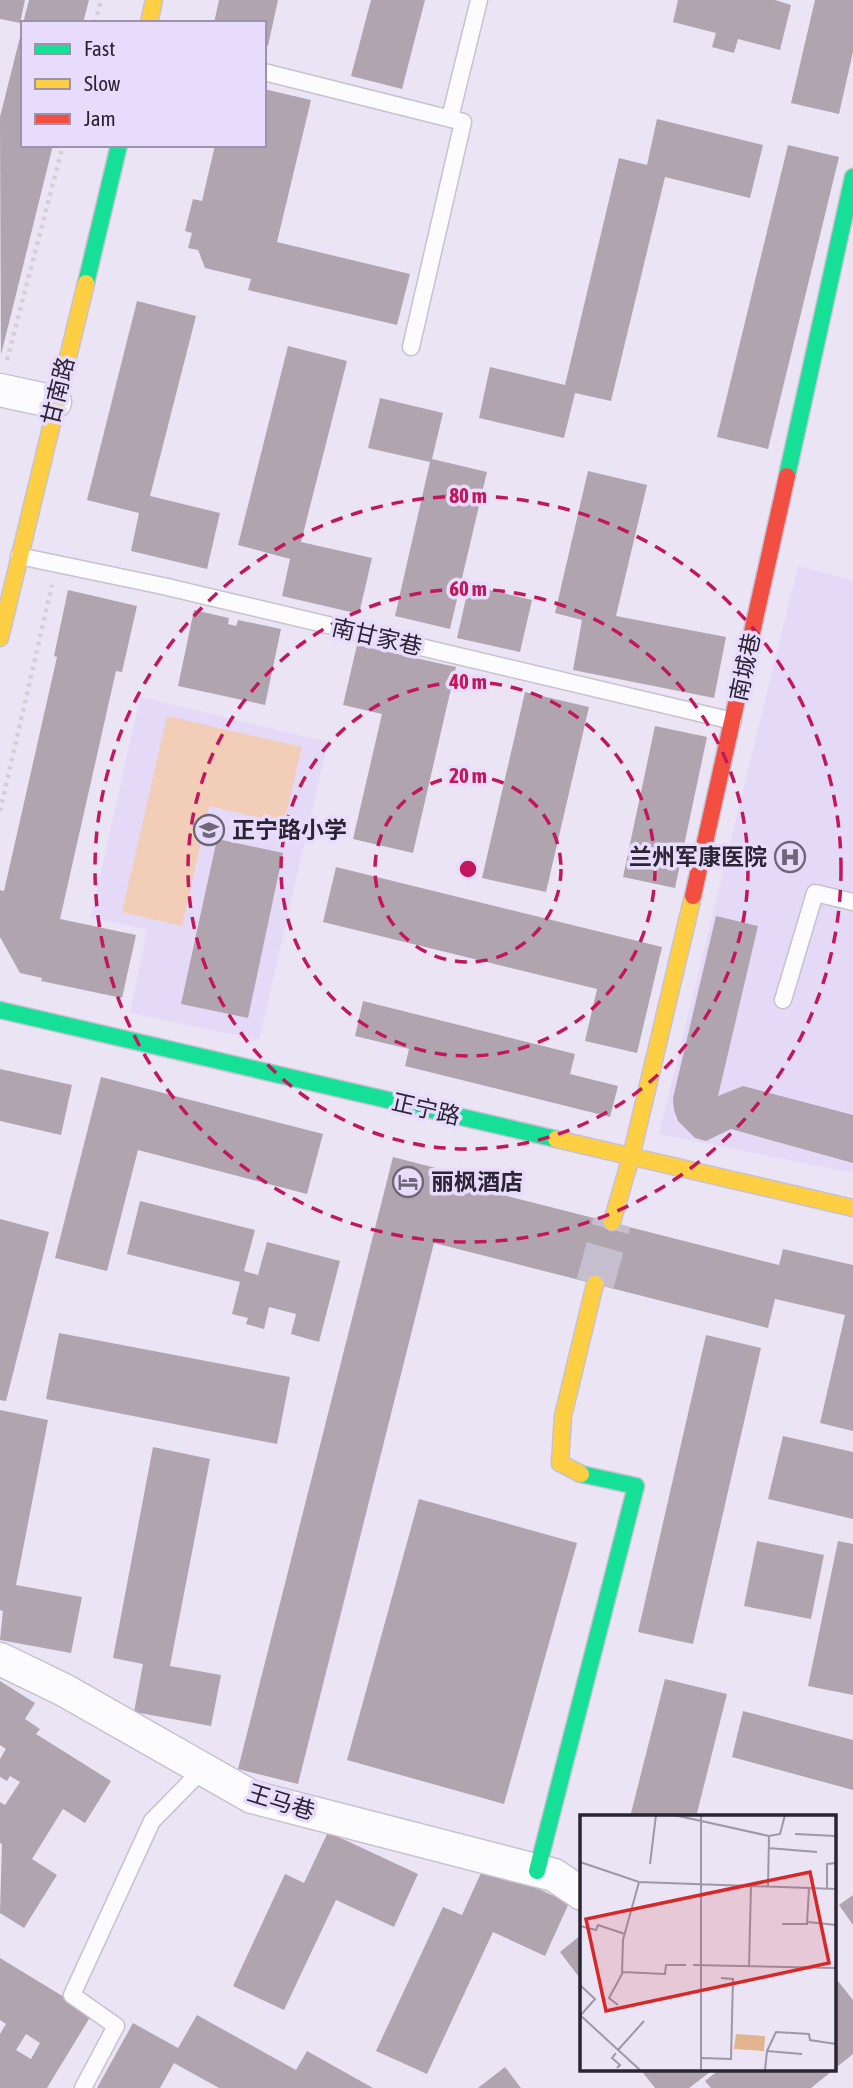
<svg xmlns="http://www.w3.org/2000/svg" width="853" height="2088" font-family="'Asap Condensed','Noto Sans SC',sans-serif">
<rect width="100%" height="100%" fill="#eae4f5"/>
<path fill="#e4daf7" d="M798,566L853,580V1173L659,1134Z
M140,697L328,742L259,1040L130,1013L147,930L91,917Z"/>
<path fill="#f2cdb7" d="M167,716L302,747L284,823L209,806L182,926L122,912Z"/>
<path fill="#b0a5af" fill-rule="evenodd" d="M0,0H25L20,23L0,19Z
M29,0H89L83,23H23Z
M219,0H278L268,46L264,45V23H214Z
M371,0H425L402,89L351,76Z
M678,0H775L791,5L780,50L738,39L734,53L712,47L716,33L673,22Z
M815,0H853V52L839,114L791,103Z
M22,29L23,145H53L1,355L0,117Z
M264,89L311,100L277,242L410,274L397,325L248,290L251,279L205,268L198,250L188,248L192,233L185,231L193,199L202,201L215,145H264Z
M657,119L763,145L750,198L665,177L611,401L575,393L564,438L479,418L490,367L565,385L619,158L647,165Z
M788,145L839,157L768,449L717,437Z
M137,301L196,316L150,496L220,513L207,569L131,551L139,513L87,500Z
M288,346L347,361L301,542L372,558L359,614L282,596L290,559L238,545Z
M380,398L443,413L432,459L487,472L450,629L395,616L430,462L368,448Z
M588,471L647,485L616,616L726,637L714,698L573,670L582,620L555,613Z
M469,585L532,600L520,652L457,638Z
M68,590L137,606L122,672L116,671L60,919L136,935L122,998L41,981L42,978L20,973L0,937V890L4,891L57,657L54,656Z
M194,610L229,618L228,624L236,626L238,620L281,629L265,705L178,686Z
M357,645L456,667L413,853L353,839L382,714L343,705Z
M525,692L589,707L546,892L482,878Z
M655,726L707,737L675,888L623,877Z
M217,839L283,853L248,1018L181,1004Z
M336,867L662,947L637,1053L585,1041L597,989L323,922Z
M716,916L758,926L718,1096L743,1086L853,1115V1163L731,1129L706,1141L695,1138L678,1121L674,1110L673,1098Z
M363,1001L575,1054L570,1074L618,1086L610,1117L405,1066L409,1049L355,1036Z
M0,1069L72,1085L61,1135L0,1121Z
M101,1077L323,1134L307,1194L138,1150L107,1271L55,1258Z
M393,1157L455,1173L452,1182L779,1265L783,1249L853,1265V1431L820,1423L845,1315L775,1299L768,1328L434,1243L298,1784L238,1769Z
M140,1201L255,1230L244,1271L258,1275L267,1242L340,1261L319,1342L291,1334L296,1314L269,1307L264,1329L246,1324L248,1318L232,1314L240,1282L127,1254Z
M0,1219L49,1232L6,1401L0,1400Z
M59,1333L290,1377L277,1444L46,1399Z
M706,1335L761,1348L693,1644L638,1632Z
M0,1410L48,1420L16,1585L82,1597L71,1653L0,1640L3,1611L0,1610Z
M783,1436L853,1452V1519L768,1499Z
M153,1447L210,1459L170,1666L221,1675L211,1726L134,1712L143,1664L113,1658Z
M419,1499L577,1543L504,1804L347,1760Z
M757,1541L824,1555L811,1619L744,1606Z
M838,1541L853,1544V1695L808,1686Z
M665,1679L727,1694L696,1817H630Z
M0,1681L35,1703L25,1719L40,1729L36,1734L111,1781L85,1823L63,1809L32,1859L57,1875L24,1928L0,1913L2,1844L0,1843V1802L5,1805L20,1782L10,1776L7,1781L0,1777V1759L6,1749L0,1745Z
M743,1711L853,1740V1790L732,1757Z
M328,1832L418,1874L394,1927L336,1900L284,2010L233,1986L285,1874L304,1883Z
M485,1864L569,1903L545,1956L493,1932L427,2074L376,2051L443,1907L462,1915Z
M853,1895V1925L839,1905Z
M582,1934V1981L560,1952Z
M0,1958L92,2014L47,2088H0V2034L6,2024L0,2020ZM26,2034L40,2043L31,2059L16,2050Z
M834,1976L853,2000V2054L811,2088H711L705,2081L720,2069H834Z
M197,2015L296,2070L307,2051L373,2088H219L174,2063L160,2088H97L133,2023L178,2048Z
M505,2067L521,2088H478Z
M640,2069H714L689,2088H655Z"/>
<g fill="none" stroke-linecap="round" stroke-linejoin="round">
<path stroke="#c4bece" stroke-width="38" stroke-dasharray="38 19" stroke-linecap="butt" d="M595,1284L612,1222"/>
<g stroke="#c7c1d0" stroke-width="19">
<path id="lane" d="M264,72L463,122L411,347
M450,118L479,0
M19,556L163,586L733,721
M783,1000L815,893L853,902
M83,2088L116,2026L72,1995L152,1821L203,1769"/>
</g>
<g stroke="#c7c1d0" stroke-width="35">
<path id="street" d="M0,390L55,402
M0,1659L64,1690L252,1797L554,1875L582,1894"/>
</g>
<g stroke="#c7c1d0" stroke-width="19">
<path id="fast" d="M86,283L119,145
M787,476L853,177
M0,1010L556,1139
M537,1871L636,1486L581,1474"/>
</g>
<g stroke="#c7c1d0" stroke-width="19">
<path id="slow" d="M149,23L154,0
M0,638L86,283
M556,1139L853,1208
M612,1222L631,1157L693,896
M581,1474L560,1463L563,1416L595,1284"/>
</g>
<g stroke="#c7c1d0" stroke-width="19">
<path id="jam" d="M693,896L787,476"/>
</g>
<path stroke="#d1d0d5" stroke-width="4.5" stroke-dasharray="3.5 5" stroke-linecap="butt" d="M95,23L101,0
M7,360L63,145
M0,811L52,585"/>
<use href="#lane" stroke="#fcfbfe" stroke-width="16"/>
<use href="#street" stroke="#fcfbfe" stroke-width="32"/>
<use href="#fast" stroke="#16e098" stroke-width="16"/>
<use href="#slow" stroke="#ffcf43" stroke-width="16"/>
<use href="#jam" stroke="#f24e42" stroke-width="16"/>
</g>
<g fill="none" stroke="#c2185b" stroke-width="3.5" stroke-dasharray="12 9">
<circle cx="468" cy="869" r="93"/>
<circle cx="468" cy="869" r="187"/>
<circle cx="468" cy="869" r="280"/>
<circle cx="468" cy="869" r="373"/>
</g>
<defs>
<g id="school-ring" transform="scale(1.575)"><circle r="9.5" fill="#e8dcfd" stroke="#6d6777" stroke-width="1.5"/><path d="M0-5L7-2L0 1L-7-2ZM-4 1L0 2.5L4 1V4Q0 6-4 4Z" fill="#6d6777"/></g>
<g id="hospital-ring" transform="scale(1.575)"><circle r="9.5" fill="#e8dcfd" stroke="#6d6777" stroke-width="1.5"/><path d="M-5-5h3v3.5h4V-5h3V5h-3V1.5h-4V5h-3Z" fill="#6d6777"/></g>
<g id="hotel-ring" transform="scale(1.575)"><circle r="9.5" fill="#e8dcfd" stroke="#6d6777" stroke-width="1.5"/><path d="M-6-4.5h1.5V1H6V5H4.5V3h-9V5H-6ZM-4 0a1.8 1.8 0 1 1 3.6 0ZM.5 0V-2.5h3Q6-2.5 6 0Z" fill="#6d6777"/></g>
</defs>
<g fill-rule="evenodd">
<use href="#school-ring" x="209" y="830"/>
<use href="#hospital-ring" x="790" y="857"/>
<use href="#hotel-ring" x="408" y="1182"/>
</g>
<g text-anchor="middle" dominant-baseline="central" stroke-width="7" stroke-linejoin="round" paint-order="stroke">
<g font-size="23" fill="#2a2433" stroke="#e8dcfd">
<text transform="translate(58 391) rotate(-76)">甘南路</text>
<text transform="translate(377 637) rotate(13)">南甘家巷</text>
<text transform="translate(745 667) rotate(-78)">南城巷</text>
<text transform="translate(426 1109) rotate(13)">正宁路</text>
<text transform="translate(281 1802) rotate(17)">王马巷</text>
</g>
<g font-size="23" font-weight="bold" fill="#2a2433" stroke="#e8dcfd" text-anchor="start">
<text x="232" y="830">正宁路小学</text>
<text x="767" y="857" text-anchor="end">兰州军康医院</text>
<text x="431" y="1182">丽枫酒店</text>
</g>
</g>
<g transform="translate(580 1815)">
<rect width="256" height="256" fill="#eae4f5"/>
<path d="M156,219L185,221L184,236L154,234Z" fill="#e1b38f"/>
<path fill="none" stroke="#9d97a7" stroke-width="2" d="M94,0L189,21L200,19L205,0M121,0V255M215,19L256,21M188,33L237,37M0,47L59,67L256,74M70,49L76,0M188,72L189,21M247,74V49L256,48M228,107L256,110M202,109H227L229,73M0,111L16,115L18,110L45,119M113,150L256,153M169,152L171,71M42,157L85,159L86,150H106M0,170L15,184L0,201M38,190L29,183L42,159L43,125L59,67M0,200L60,255M38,235L64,206M187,236L196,217L229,219L230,225L256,229M36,238L32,243L40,250L37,253M122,243L151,244L153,164L141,163M185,255L187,236L222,239"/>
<path fill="#d62828" fill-opacity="0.15" stroke="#d62828" stroke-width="3.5" d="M230,57L249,148L26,196L6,104Z"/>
<rect width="256" height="256" fill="none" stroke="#2a2433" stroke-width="3.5"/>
</g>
<circle cx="468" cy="869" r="10" fill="#c2185b" stroke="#e8dcfd" stroke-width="3.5"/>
<g font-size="21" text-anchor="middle" font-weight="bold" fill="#c2185b" stroke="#e8dcfd" stroke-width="7" stroke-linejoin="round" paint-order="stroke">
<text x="468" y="503">80 m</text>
<text x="468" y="596">60 m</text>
<text x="468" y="689">40 m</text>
<text x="468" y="783">20 m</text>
</g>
<rect x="21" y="21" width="245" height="126" fill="#e8dcfd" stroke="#9c92ac" stroke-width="2"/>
<rect x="35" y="44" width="35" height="10" fill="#16e098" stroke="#9c92ac" stroke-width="2"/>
<text x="84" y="56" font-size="21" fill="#2a2433">Fast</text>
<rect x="35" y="79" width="35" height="10" fill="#ffcf43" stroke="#9c92ac" stroke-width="2"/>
<text x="84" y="91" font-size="21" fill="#2a2433">Slow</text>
<rect x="35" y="114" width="35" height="10" fill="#f24e42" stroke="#9c92ac" stroke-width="2"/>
<text x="84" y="126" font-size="21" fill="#2a2433">Jam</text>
</svg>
